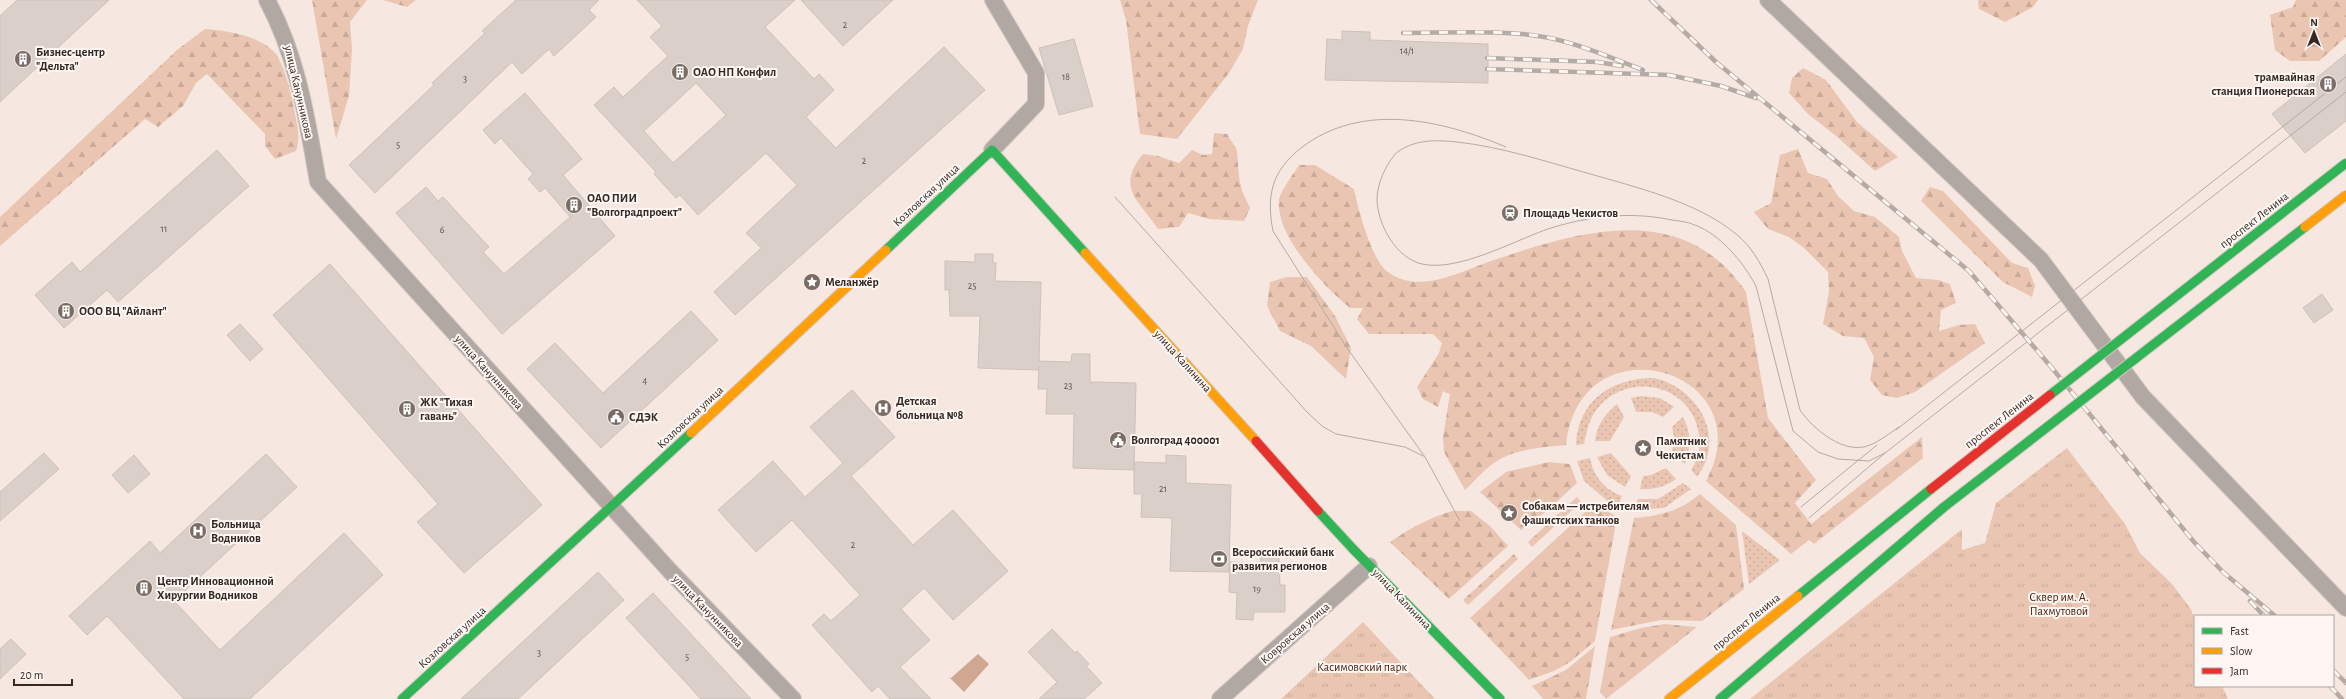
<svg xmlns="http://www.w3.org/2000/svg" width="2346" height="699" font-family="'Alegreya Sans',sans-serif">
<defs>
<pattern id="grass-dots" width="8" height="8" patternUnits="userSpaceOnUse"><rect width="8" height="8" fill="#eac6b2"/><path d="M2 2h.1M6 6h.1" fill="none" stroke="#c9aa99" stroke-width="1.8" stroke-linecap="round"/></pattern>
<pattern id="forest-firs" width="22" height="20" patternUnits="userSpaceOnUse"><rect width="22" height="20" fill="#eac6b2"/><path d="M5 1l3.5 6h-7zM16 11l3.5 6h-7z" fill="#c9aa99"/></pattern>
<pattern id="park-tufts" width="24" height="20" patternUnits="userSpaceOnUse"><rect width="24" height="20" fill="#eac6b2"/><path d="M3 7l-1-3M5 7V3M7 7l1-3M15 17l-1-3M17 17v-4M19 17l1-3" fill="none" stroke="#c9aa99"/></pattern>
</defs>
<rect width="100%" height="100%" fill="#f6e8e0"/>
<path fill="url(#grass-dots)" d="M1654,378C1698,388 1727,437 1697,477L1691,470C1698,460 1701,448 1699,435C1692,381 1621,369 1593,415C1588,424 1586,434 1584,444L1576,445C1578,400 1612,378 1654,378Z
M1641,396L1660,398L1674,407L1663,417L1652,412H1636L1631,398Z
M1617,404L1624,417L1610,441H1595C1597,425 1604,415 1617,404Z
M1683,417C1692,435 1691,446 1685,464L1671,454L1675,441L1672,427Z
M1611,453L1631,476L1625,487L1607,475L1597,457Z
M1590,458C1593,476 1605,490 1622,496L1617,509L1584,481L1577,461Z
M1666,468L1676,479C1665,487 1653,490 1640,489L1643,476L1651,475Z
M1683,483L1691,489L1664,508L1635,510L1638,499H1658Z
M1742,531L1780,560L1749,584Z"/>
<path fill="url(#forest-firs)" d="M312,0H367L350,22L352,50L349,96L336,139Z
M383,0H416L407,7Z
M1120,0H1258L1248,26L1243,49L1229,73L1177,139L1140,134L1126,20Z
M1978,0H2038L2033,7L2005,22L1979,9Z
M2296,0H2346V37L2319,61H2290L2275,50L2270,15L2293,7Z
M205,29C227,31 260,35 276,54C284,65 292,95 294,109C297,124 301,137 296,151L275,159L265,146V134L207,74L196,83L183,106L158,127L145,119L0,246V217L177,50Z
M1803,68L1826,80L1857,122L1898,157L1875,171L1836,136L1808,114L1789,93L1792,78Z
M1214,133L1227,134L1237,150L1239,177L1242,191L1250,208L1244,221L1209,219L1188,213L1179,227L1158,229C1139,200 1115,188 1143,154L1158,156L1179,163L1192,150L1203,155L1212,154Z
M1798,149L1808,173L1827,179L1838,196L1854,211L1875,217L1899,237L1902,251L1916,278L1938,280L1950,284L1956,303L1941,310L1939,331L1959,325L1975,324L1985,343L1915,392L1897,398L1882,395L1870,380L1874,357L1864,338L1843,336L1823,324L1829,292L1828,272L1804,248L1789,237L1768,229L1754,212L1771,203L1780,155Z
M1299,165H1315L1354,189C1358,209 1372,261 1388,272C1419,295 1459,272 1491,261C1580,231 1683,199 1746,292L1768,418L1816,480L1795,503L1811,524L1922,437L1923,458L1814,544L1809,540L1791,554L1706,481C1766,369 1579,316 1566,445C1544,447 1516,449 1497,461C1485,468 1475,481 1465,490L1444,452L1443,437L1450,394L1443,391L1438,407L1423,399L1417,387L1439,353L1442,343L1433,334H1369L1357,319L1363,308H1350C1324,287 1275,235 1279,200C1280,192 1294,173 1299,165Z
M1930,187L1943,191L2012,263L2028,268L2035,286L2032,297L2003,282L1921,201Z
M1287,277H1307L1335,316L1351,348L1346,379L1311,346L1280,331L1267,306L1270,282Z
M1549,462L1570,464L1577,483L1549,509L1521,530L1480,492L1506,472Z
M1700,494L1736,525L1744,589L1702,621L1661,620L1611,630L1634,518C1659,516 1680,511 1700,494Z
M1577,497L1581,502L1532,547L1528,542Z
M1595,503L1617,517L1595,641L1570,662L1554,671L1529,680L1470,618Z
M1452,511H1471L1490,526L1508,546L1449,599L1390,542C1410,528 1429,518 1452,511Z
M1514,554L1518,559L1468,605L1463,600Z
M1665,624L1697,627L1606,699L1600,692L1610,637L1641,628Z
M1595,646L1586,699H1543L1532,686L1566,670Z"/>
<path fill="url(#park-tufts)" d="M2067,448L2125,524L2140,553L2172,584L2191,609L2195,621V686H2222L2228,699H1750L1962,529V550L1985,543L1996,503Z
M1363,622L1435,699H1281Z"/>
<path fill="#d0a790" d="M978,654L989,664L964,692L949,677L951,678Z"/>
<path fill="#dbcfc9" stroke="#cdc1ba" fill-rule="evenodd" d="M17,0H109L0,102V16Z
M516,0H599L589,10L596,17L554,56L549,49L522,74L512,62L375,193L349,165L434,85L432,83L485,33L482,31Z
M637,0H795L765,27L814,79L819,74L834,90L806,117L836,148L944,47L985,90L735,315L714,292L761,248L746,233L797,185L766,153L698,215L680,195L676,198L654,174L656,172L594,105L614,87L623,97L668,56L650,37L662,26ZM696,83L726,115L673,163L644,131Z
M801,0H893L843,46Z
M1342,31L1370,32V40L1488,44V83L1325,80L1327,39L1342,40Z
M1074,39L1093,106L1059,115L1039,48Z
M2346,54V121L2305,153L2272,114Z
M525,93L582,159L563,175L615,236L502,334L396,213L426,187L438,201L443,197L489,247L483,252L504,274L570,217L545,188L540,192L528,179L533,174L501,138L495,144L483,130Z
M217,150L249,186L118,302L107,290L64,328L35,295L72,262L80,272Z
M975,254H993V263H996L995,281L1041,282L1039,361L1071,362L1072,354H1090V382L1136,383L1134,470L1073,468L1074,414H1046L1047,389H1038L1039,367L1038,370L978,368L980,316H950L949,290H945V261L975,262Z
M330,264L542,505L464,573L417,522L438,504L273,315Z
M2322,294L2333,310L2314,323L2303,308Z
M691,311L718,340L601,448L527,369L555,343L603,393Z
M240,324L263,349L250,361L227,335Z
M852,390L895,437L851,476L913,545L953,510L1008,571L953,620L924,588L901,609L930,640L900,667L931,699H890L878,686L872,692L812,625L824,614L831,621L860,595L792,520L756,552L718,510L773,461L805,497L843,463L810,427Z
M44,453L59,469L0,521V492Z
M266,454L297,487L174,601L220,650L344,533L383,575L250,699H184L107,616L87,635L69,616L150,541L160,553Z
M134,455L150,474L128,493L112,475Z
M1166,455L1186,456V483L1231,485L1229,572L1170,571L1172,518L1141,517L1142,494H1134V462L1166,463Z
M1261,557H1279L1280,585H1285V612H1254L1253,620L1236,619L1237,593L1229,592L1230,562L1260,563Z
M598,572L624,600L518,699H461Z
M653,593L751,699H701L626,618Z
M1052,629L1075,653L1077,651L1089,664L1086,666L1102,683L1084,699H1039L1057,682L1028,652Z
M11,639L26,654L0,679V649Z"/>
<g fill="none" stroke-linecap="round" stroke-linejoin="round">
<g stroke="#d1c6c0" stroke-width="18">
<path id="street" d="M267,0C298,58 307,119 318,182L670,571L793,699
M1768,0L2041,260L2143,397L2346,608
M992,150L1036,104V73L993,0
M1220,699L1369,566"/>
</g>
<g stroke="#d1c6c0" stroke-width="11">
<path id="fast" d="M886,250L992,150L1085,253
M1318,511L1353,549L1500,699
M1798,596L1931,489
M402,699L691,433
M1720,699L1944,507"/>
</g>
<g stroke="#d1c6c0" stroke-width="11">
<path id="slow" d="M1085,253L1256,441
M691,433L886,250
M1669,699L1798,596"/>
</g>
<g stroke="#d1c6c0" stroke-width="11">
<path id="jam" d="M1256,441L1318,511"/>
</g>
<use href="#street" stroke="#b1a7a3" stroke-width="16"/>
<use href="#fast" stroke="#30b455" stroke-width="9"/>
<use href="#slow" stroke="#ff9f0a" stroke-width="9"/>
<use href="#jam" stroke="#e5322d" stroke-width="9"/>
<path stroke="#b5aaa4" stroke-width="1" d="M1115,197L1307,412L1322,426L1336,434L1405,447L1423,456
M1896,430L2346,77
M1885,453L1869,461L1838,459L1818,452L1793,431L1756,286C1743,262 1721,235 1695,225C1688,222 1680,221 1672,220C1629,211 1587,216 1545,230C1512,242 1457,272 1422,264C1396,258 1378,225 1377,200C1377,186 1383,172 1390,161C1393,157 1395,153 1399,151C1417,139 1437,140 1457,142C1502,147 1544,161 1587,173C1635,187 1698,202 1736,234C1751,246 1760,262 1768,279L1800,410C1813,429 1845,456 1870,445C1880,441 1890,433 1899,427
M1801,507L1877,445
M1809,518L1885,453L2346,92
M1460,521L1425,457L1347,348L1273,231C1266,195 1272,171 1301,148C1362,101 1442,120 1506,147"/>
<g stroke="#b5aaa4" stroke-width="4.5">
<path id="rail" d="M1651,0L1716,62L1969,271L2052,368L2194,542L2223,572L2275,616
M1403,33C1447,33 1508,29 1550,38C1582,45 1612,58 1643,70
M1487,58L1597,62L1622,66
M1487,69L1669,75L1721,86L1756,98
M2250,601L2264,616
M2333,670L2346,683
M2330,686L2342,699"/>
</g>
<use href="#rail" stroke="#fdf6f3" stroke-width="3" stroke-dasharray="9" stroke-linecap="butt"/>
<g stroke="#d1c6c0" stroke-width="11" stroke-linecap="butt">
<path id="fast-bridge" d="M2050,395L2346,163
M1944,507L2305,227"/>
</g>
<g stroke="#d1c6c0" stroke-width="11" stroke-linecap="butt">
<path id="slow-bridge" d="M2305,227L2346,195"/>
</g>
<g stroke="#d1c6c0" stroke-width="11" stroke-linecap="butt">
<path id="jam-bridge" d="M1931,489L2050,395"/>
</g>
<use href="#fast-bridge" stroke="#30b455" stroke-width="9"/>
<use href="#slow-bridge" stroke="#ff9f0a" stroke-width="9"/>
<use href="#jam-bridge" stroke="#e5322d" stroke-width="9"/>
</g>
<defs>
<g id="building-disc" transform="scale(0.9)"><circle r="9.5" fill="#786c65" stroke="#fdf6f3"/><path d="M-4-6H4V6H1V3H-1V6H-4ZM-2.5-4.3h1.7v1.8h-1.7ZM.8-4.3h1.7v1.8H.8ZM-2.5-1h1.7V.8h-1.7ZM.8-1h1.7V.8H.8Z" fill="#fff"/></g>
<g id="station-disc" transform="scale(0.9)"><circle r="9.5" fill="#786c65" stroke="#fdf6f3"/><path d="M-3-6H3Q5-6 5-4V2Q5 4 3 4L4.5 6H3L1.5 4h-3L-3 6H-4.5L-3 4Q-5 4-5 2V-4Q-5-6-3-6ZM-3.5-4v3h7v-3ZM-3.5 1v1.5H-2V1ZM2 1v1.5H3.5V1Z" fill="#fff"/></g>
<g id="sight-disc" transform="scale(0.9)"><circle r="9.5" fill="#786c65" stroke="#fdf6f3"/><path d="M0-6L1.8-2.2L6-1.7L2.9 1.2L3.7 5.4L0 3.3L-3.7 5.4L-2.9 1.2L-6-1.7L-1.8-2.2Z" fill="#fff"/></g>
<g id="hospital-disc" transform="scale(0.9)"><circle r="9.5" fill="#786c65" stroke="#fdf6f3"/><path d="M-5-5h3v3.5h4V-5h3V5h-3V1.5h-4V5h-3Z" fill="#fff"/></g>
<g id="civic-disc" transform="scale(0.9)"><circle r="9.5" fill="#786c65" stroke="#fdf6f3"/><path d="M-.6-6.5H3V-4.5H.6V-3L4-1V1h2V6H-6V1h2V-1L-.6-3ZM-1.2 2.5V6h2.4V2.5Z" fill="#fff"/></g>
<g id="bank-disc" transform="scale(0.9)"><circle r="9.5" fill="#786c65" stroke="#fdf6f3"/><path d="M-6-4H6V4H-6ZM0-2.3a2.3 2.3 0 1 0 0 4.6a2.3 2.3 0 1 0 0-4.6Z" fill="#fff"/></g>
</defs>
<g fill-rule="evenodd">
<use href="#building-disc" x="23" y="59"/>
<use href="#building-disc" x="680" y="72"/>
<use href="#building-disc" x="2328" y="84"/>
<use href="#building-disc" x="574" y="205"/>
<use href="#station-disc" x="1510" y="213"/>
<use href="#sight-disc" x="812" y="282"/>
<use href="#building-disc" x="66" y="311"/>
<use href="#hospital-disc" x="883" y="408"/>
<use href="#building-disc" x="407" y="409"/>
<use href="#civic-disc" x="616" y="417"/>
<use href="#civic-disc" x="1118" y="440"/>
<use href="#sight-disc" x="1643" y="448"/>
<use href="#sight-disc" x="1509" y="513"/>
<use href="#hospital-disc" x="198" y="531"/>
<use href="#bank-disc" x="1219" y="559"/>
<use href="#building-disc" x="144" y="588"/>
</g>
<g text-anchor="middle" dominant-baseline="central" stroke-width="4" stroke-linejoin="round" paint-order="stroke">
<g font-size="10" fill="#5e534d">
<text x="845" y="25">2</text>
<text x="1407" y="51">14/1</text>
<text x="1066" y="77">18</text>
<text x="465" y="79">3</text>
<text x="398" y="145">5</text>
<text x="864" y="161">2</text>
<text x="164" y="229">11</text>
<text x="442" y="230">6</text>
<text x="972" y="286">25</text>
<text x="645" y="381">4</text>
<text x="1068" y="386">23</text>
<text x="1163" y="489">21</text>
<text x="853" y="545">2</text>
<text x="1257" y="589">19</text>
<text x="539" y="653">3</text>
<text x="687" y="657">5</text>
</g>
<g font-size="12" font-weight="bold" fill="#342923" stroke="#fdf6f3" text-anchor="start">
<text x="36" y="52">Бизнес-центр<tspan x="36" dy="14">"Дельта"</tspan></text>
<text x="693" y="72">ОАО НП Конфил</text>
<text x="2315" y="77" text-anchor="end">трамвайная<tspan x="2315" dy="14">станция Пионерская</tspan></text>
<text x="587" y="198">ОАО ПИИ<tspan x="587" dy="14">"Волгоградпроект"</tspan></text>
<text x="1523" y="213">Площадь Чекистов</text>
<text x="825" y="282">Меланжёр</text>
<text x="79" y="311">ООО ВЦ "Айлант"</text>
<text x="896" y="401">Детская<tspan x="896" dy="14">больница №8</tspan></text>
<text x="420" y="402">ЖК "Тихая<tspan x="420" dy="14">гавань"</tspan></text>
<text x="629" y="417">СДЭК</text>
<text x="1131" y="440">Волгоград 400001</text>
<text x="1656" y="441">Памятник<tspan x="1656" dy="14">Чекистам</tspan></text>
<text x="1522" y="506">Собакам — истребителям<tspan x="1522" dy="14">фашистских танков</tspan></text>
<text x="211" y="524">Больница<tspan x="211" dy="14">Водников</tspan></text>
<text x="1232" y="552">Всероссийский банк<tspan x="1232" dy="14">развития регионов</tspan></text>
<text x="157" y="581">Центр Инновационной<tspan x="157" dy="14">Хирургии Водников</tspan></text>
</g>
<g font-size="12" fill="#342923" stroke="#fdf6f3">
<text transform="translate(299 92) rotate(77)">улица Канунникова</text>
<text transform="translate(926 195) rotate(-43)">Козловская улица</text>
<text transform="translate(2254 220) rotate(-38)">проспект Ленина</text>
<text transform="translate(1183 361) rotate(48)">улица Калинина</text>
<text transform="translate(489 372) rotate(48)">улица Канунникова</text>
<text transform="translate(690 417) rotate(-43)">Козловская улица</text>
<text transform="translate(1999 420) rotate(-38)">проспект Ленина</text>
<text transform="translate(1402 599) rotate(46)">улица Калинина</text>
<text transform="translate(708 611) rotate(46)">улица Канунникова</text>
<text transform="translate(1746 622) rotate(-39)">проспект Ленина</text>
<text transform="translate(1295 633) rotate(-41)">Ковровская улица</text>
<text transform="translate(452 637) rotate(-42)">Козловская улица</text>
</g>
<g font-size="12" fill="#46230d" stroke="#fdf6f3">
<text x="2059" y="597">Сквер им. А.<tspan x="2059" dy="14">Пахмутовой</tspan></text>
<text x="1362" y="667">Касимовский парк</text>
</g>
</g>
<rect x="2194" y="615" width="140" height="72" fill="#fdf6f3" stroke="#ada4a0"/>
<rect x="2202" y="628" width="20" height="6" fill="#30b455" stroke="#ada4a0"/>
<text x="2230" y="635" font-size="12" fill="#342923">Fast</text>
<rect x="2202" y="648" width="20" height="6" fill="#ff9f0a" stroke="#ada4a0"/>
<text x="2230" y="655" font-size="12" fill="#342923">Slow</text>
<rect x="2202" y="668" width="20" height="6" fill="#e5322d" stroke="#ada4a0"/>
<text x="2230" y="675" font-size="12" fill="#342923">Jam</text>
<g transform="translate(2314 32)" stroke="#fdf6f3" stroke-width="3" paint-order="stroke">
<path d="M0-3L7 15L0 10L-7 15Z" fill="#342923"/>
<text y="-6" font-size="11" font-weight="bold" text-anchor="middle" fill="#342923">N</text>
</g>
<path d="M14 679v6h58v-6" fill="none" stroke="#342923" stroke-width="2"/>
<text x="20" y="679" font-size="12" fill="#342923" stroke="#fdf6f3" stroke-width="3" paint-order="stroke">20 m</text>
</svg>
